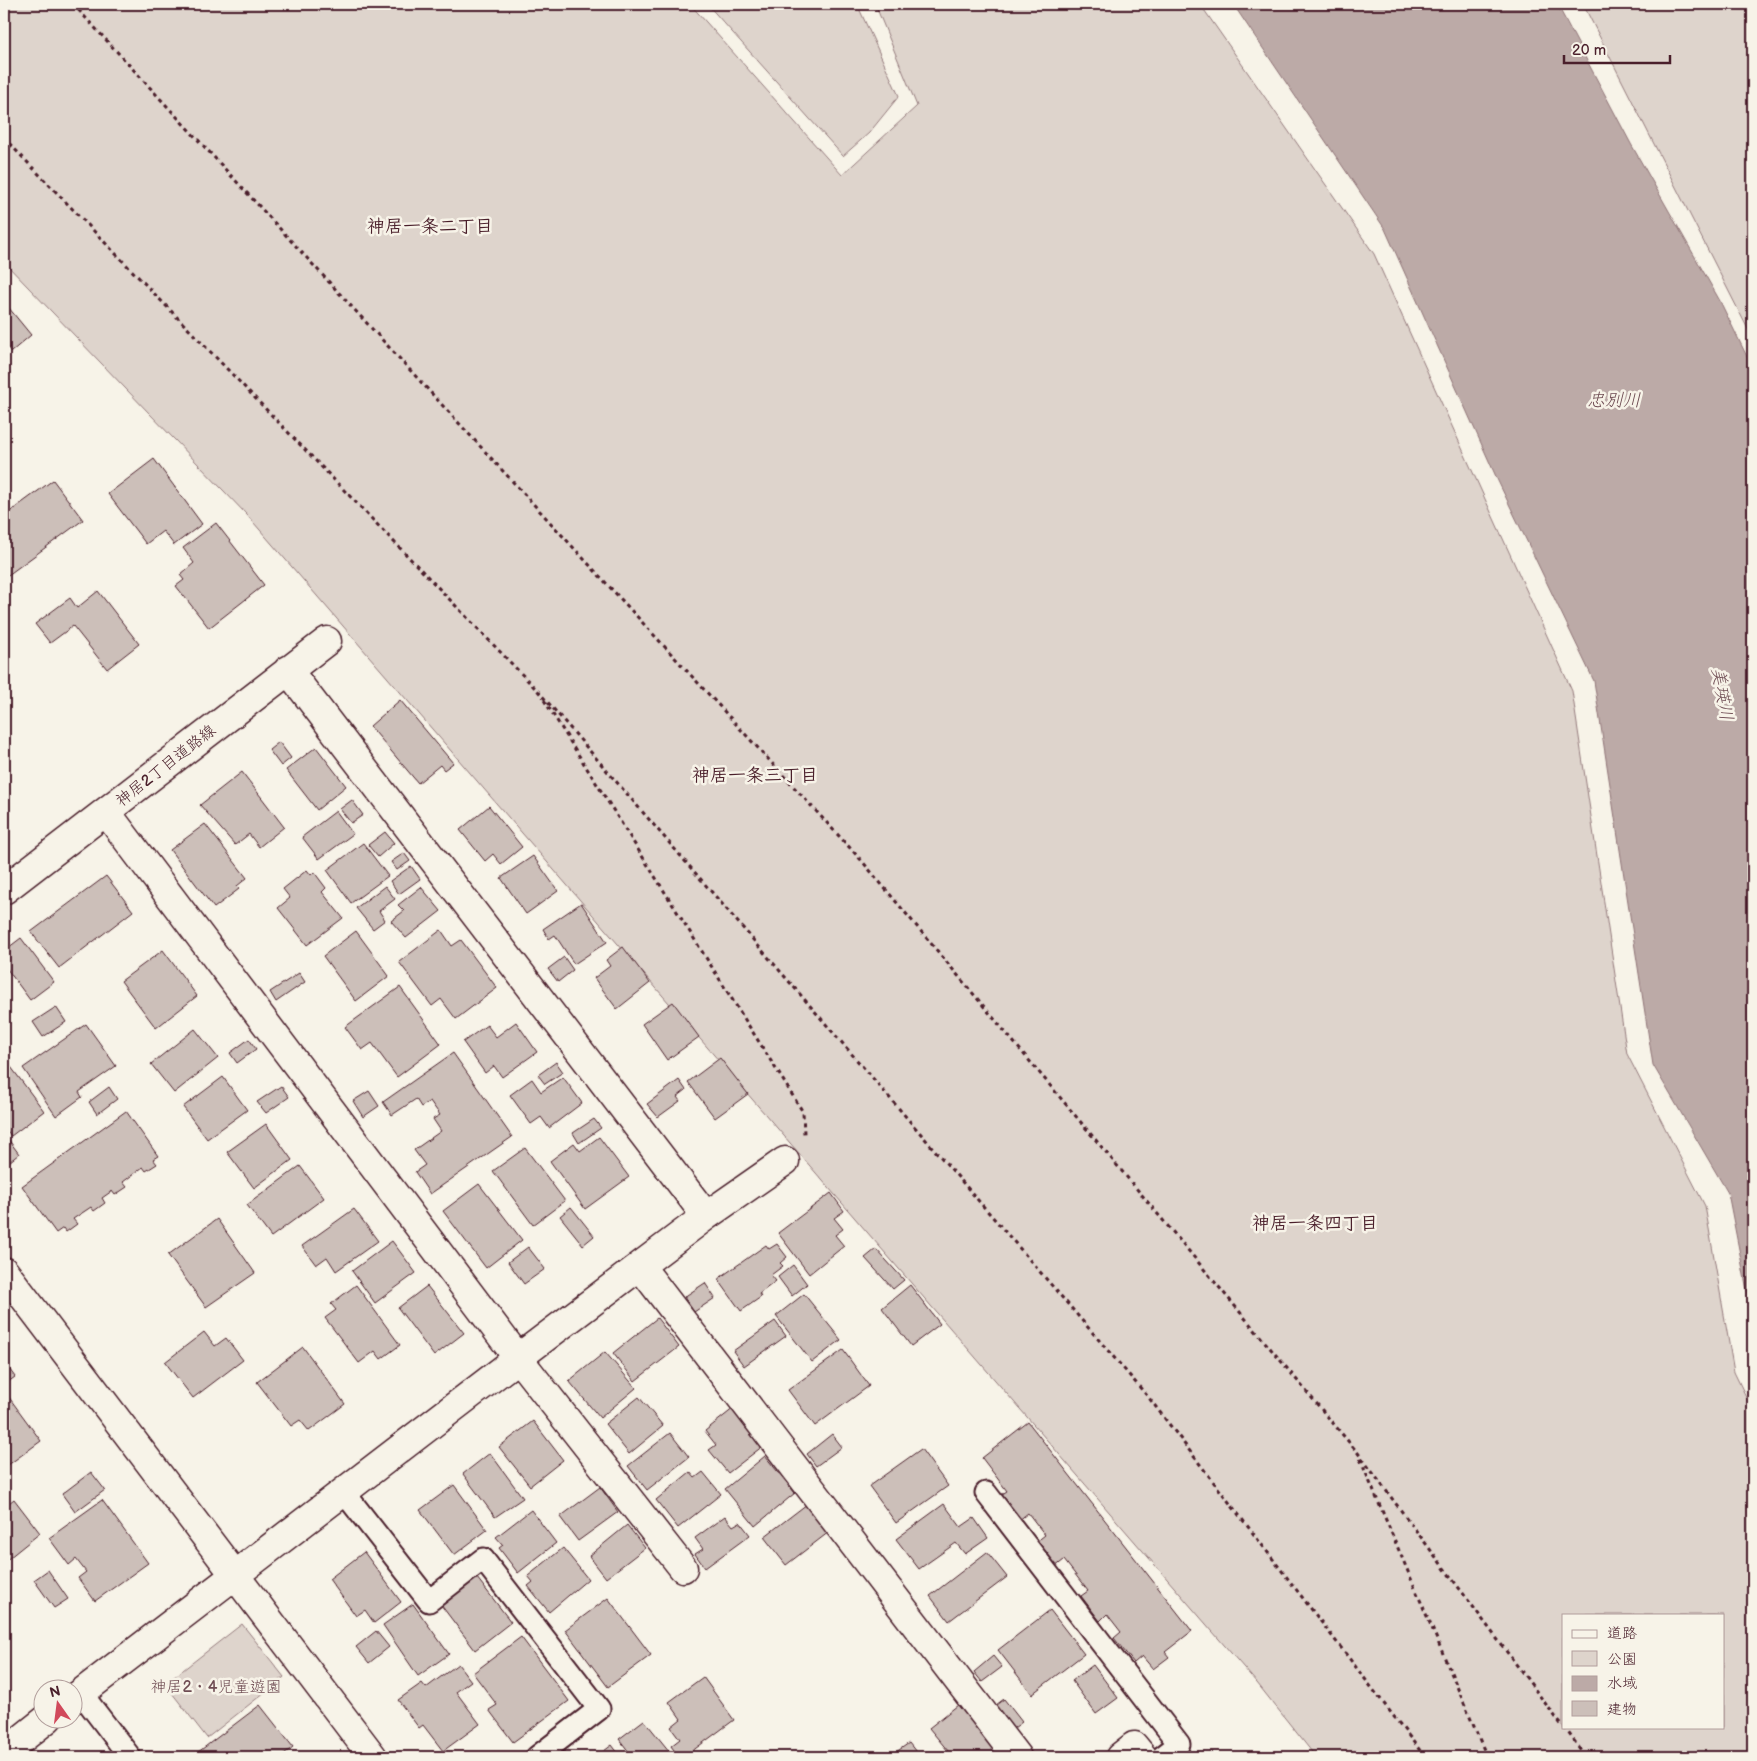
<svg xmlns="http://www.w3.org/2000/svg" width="1757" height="1761" font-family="'Balsamiq Sans','Klee One',sans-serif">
<rect width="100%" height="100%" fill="#f7f3e8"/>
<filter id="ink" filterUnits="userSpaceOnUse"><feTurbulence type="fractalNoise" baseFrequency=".02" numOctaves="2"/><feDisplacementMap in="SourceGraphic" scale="10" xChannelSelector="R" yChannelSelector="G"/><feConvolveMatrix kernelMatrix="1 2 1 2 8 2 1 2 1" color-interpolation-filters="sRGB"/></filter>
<g filter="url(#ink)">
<path fill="#ded4cc" stroke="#947a7c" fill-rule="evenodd" d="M4,4H690L842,175L917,106L875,4H1200L1374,254L1572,691L1627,1054L1705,1206L1734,1372L1753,1411V1757H1316L1257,1683L247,515L4,262ZM1563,1615H1723V1727H1563Z
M707,4H857L899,96L869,133L843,156Z
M1583,4H1753V339Z
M242,1624L284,1677L207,1738L165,1684Z"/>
<path fill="#bcaaa7" stroke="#8e7275" d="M1233,4H1557L1631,144L1720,301L1753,369V1321L1728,1193L1653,1065L1594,681L1498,481L1385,229Z"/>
<path fill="#ccbfb9" stroke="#4a1f2b" d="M4,302L31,335L11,352L4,343Z
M154,459L202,524L174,545L163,531L146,544L108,494Z
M53,480L83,520L4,578V516Z
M216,523L264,585L209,628L176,586L184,580L180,575L194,563L183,548Z
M98,591L139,644L107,669L73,626L50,643L35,624L70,598L77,608Z
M400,700L453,763L444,770L440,765L418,783L370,726Z
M279,742L291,758L281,766L269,750Z
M316,747L346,786L317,810L286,770Z
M242,772L284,827L259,847L249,834L235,845L200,805Z
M352,800L363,815L351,823L340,809Z
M489,806L522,847L501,864L493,854L485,861L460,830Z
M336,811L353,834L319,859L302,837Z
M205,824L247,878L237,886L239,889L214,908L170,850Z
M385,832L394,843L378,857L368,845Z
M363,843L388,876L351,903L327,870Z
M404,853L410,861L397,870L391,862Z
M533,856L558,891L526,914L501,878Z
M411,866L420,879L399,894L390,881Z
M307,870L311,875L314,872L326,888L322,892L343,918L307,945L278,908L290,898L283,889Z
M106,876L133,911L59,968L31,932Z
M385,886L395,899L379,911L385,920L373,929L356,908Z
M421,887L441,911L406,938L391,921L404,911L398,905Z
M581,903L607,942L574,964L555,935L549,939L543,929Z
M441,930L452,946L461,940L497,988L456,1019L441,999L432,1006L399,962Z
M356,931L389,976L356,1001L323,956Z
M21,938L54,982L30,1000L4,965V951Z
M623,947L650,983L617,1009L594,978L610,966L606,960Z
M163,950L197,996L156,1028L121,981Z
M564,957L573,970L558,982L548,969Z
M299,973L305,982L276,1002L270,992Z
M400,987L441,1044L397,1077L372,1043L362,1050L345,1027Z
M673,1002L699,1037L667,1060L642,1024Z
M56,1007L66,1022L43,1037L33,1022Z
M516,1022L537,1052L502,1077L494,1066L485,1073L463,1042L487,1025L496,1037Z
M86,1024L116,1066L79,1092L82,1097L56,1116L23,1068Z
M195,1029L218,1058L174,1093L151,1064Z
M249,1039L256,1049L237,1063L230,1053Z
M453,1053L512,1137L430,1194L415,1172L425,1165L414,1150L441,1131L433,1119L440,1115L430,1101L421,1107L416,1099L392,1115L383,1102Z
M720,1058L748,1094L715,1118L688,1082Z
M556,1062L563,1072L545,1084L538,1075Z
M11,1067L44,1111L11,1136L4,1126V1072Z
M223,1077L247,1110L207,1139L183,1107Z
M563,1077L582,1103L549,1128L541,1117L531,1124L510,1095L532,1079L541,1092Z
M679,1080L686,1090L677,1097L680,1101L658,1117L647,1104Z
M281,1086L289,1097L266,1113L257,1102Z
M109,1087L117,1099L97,1114L89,1102Z
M369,1091L379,1106L363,1117L353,1101Z
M126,1111L158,1156L153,1159L157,1164L146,1171L143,1167L123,1182L127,1187L115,1195L112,1191L102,1198L105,1203L94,1211L91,1207L73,1219L77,1224L66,1232L63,1228L56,1233L22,1186Z
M594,1119L601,1128L579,1143L573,1133Z
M266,1124L292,1160L254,1188L227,1152Z
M599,1137L629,1177L585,1209L550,1161L574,1143L580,1151Z
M8,1139L19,1154L4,1166V1143Z
M525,1148L565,1201L533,1225L493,1171Z
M300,1166L324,1198L271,1237L247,1205Z
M479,1184L522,1240L486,1268L443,1211Z
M831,1193L844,1211L834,1218L843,1229L835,1235L844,1246L809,1274L778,1233Z
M571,1207L594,1236L583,1245L560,1216Z
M354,1209L378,1241L336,1271L327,1257L316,1265L302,1246Z
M217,1219L255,1273L206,1307L168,1255Z
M392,1241L416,1273L375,1303L352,1271Z
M777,1244L787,1257L780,1263L783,1266L771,1275L776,1281L759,1294L761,1297L741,1311L718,1279L766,1245L769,1249Z
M528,1247L545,1269L524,1284L508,1262Z
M876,1249L904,1280L893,1289L865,1258Z
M793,1265L807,1284L792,1296L778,1277Z
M705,1283L715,1298L694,1312L684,1297Z
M356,1285L400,1345L381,1359L375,1351L359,1363L325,1318L336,1310L331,1304Z
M910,1285L940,1324L911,1346L882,1308Z
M427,1286L464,1333L434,1356L398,1308Z
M804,1294L841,1340L812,1362L776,1316Z
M657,1318L679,1347L635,1381L613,1353Z
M775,1321L786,1336L744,1366L733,1351Z
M204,1332L215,1346L226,1338L243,1360L193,1398L165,1362Z
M303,1347L345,1404L309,1431L300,1420L291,1426L257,1382Z
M843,1350L869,1386L815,1426L788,1390Z
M605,1352L636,1388L600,1418L569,1381Z
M4,1362L15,1377L4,1385Z
M8,1396L41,1441L4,1468V1399Z
M639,1397L663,1426L629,1454L605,1424Z
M734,1408L763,1446L728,1473L709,1450L716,1445L705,1431Z
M533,1421L563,1460L530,1486L499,1447Z
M1028,1422L1192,1631L1165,1652L1169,1657L1153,1669L1142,1656L1134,1663L1114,1638L1121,1632L1107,1614L1100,1621L1081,1596L1088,1591L1064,1560L1055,1567L1036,1542L1045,1535L1028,1513L1018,1521L999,1496L1007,1491L982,1458Z
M670,1433L689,1457L647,1490L628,1466Z
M832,1434L842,1447L816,1466L807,1454Z
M921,1449L948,1486L896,1523L869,1486Z
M490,1453L523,1498L495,1517L463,1474Z
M765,1456L795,1493L755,1526L725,1489Z
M91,1472L105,1490L75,1512L62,1494Z
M690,1472L695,1478L703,1472L721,1494L678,1528L656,1500Z
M454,1485L487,1530L454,1555L420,1510Z
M600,1487L618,1512L578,1541L560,1517Z
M14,1499L40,1533L4,1562V1507Z
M102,1500L148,1563L95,1601L78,1578L86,1572L76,1559L69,1565L49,1538Z
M807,1504L829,1532L786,1565L764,1537Z
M944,1504L961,1527L974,1518L988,1538L965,1554L956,1543L919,1569L896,1539Z
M531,1510L556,1543L518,1573L499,1548L503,1545L496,1537Z
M725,1516L733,1526L740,1522L750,1535L705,1568L695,1554L703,1549L695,1538Z
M627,1525L645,1548L606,1578L589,1556Z
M563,1548L588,1579L549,1612L528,1586L533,1582L528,1576Z
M364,1552L401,1602L374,1623L365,1610L356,1616L329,1579Z
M987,1552L1007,1577L949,1621L930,1596Z
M48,1570L68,1599L54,1608L34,1580Z
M477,1578L511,1622L475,1650L441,1605Z
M608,1598L651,1655L608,1687L565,1630Z
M413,1604L449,1654L418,1676L383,1625Z
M1050,1610L1084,1654L1032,1694L998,1650Z
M376,1631L389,1647L369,1663L356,1647Z
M521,1637L569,1701L513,1742L489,1710L497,1705L473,1673Z
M993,1656L1002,1667L982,1682L974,1672Z
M458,1664L471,1681L456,1692L480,1724L443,1751L423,1725L419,1728L398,1700L422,1683L426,1688Z
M1093,1665L1118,1698L1096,1714L1072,1681Z
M703,1677L734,1720L684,1757H679L671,1746L680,1739L671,1727L681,1719L669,1702Z
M1004,1699L1022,1722L1010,1731L992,1708Z
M260,1705L293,1747L280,1757L193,1756Z
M958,1705L999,1755L996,1757H953L929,1728Z
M644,1720L674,1757H633L619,1739Z
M909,1743L920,1757H889Z
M612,1745L621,1757H596Z"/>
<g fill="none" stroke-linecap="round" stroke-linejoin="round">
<g stroke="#4a1f2b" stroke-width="25">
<path id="lane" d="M343,1491L429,1601L483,1559L599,1709L537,1757
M986,1493L1179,1744L1162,1757
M81,1693L130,1757"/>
</g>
<g stroke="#4a1f2b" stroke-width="31">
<path id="street" d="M288,670L706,1216
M107,813L518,1358L683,1568
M4,890L327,641
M640,1266L1017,1757
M4,1271L373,1757
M72,1700L518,1358L706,1216L785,1161
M4,1753L48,1718
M1120,1757L1134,1746L1143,1757"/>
</g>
<path stroke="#4a1f2b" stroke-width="3" stroke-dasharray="4 4" stroke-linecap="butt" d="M73,4L862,861L1358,1453L1563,1727
M4,138L538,691L1149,1398L1425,1757
M544,700L803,1112L804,1134
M1360,1459L1487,1757
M1564,1727L1586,1757"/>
<use href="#lane" stroke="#f7f3e8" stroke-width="21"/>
<use href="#street" stroke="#f7f3e8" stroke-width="28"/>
</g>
</g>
<g text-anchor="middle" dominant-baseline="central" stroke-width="5" stroke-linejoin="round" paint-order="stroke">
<g font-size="16" fill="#4a1f2b" stroke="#f7f3e8">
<text transform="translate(166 766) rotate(-38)">神居2丁目道路線</text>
</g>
<g font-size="16" fill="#6f4c53" stroke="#f7f3e8">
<text x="216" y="1687">神居2・4児童遊園</text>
</g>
<g font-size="18" font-weight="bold" fill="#4a1f2b" stroke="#f7f3e8">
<text x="430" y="226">神居一条二丁目</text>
<text x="755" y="775">神居一条三丁目</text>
<text x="1315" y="1223">神居一条四丁目</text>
</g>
<g font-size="18" font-style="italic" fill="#6c4950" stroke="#f7f3e8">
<text x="1614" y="400">忠別川</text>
<text transform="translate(1722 694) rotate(80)">美瑛川</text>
</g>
</g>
<rect width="1757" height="1761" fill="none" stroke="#f7f3e8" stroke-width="20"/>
<rect x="10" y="10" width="1737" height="1741" fill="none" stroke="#4a1f2b" stroke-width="2" filter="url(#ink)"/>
<rect x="1562" y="1614" width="162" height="115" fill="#f7f3e8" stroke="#b29e9c"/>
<rect x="1572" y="1630" width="25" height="8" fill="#f7f3e8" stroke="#b29e9c"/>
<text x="1607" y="1638" font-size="15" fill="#4a1f2b">道路</text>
<rect x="1572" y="1651" width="25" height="15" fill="#ded4cc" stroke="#b29e9c"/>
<text x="1607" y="1664" font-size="15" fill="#4a1f2b">公園</text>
<rect x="1572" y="1676" width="25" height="15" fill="#bcaaa7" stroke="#b29e9c"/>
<text x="1607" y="1688" font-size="15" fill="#4a1f2b">水域</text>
<rect x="1572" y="1701" width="25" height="15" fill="#ccbfb9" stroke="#b29e9c"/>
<text x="1607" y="1714" font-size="15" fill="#4a1f2b">建物</text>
<g transform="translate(58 1704) rotate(346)"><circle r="24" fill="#f7f3e8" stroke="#b29e9c"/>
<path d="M0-4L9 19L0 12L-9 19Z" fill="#d1495b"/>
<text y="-8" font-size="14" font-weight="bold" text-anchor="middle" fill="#4a1f2b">N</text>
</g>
<path d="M1564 55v8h106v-8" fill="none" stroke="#4a1f2b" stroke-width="2.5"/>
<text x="1572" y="55" font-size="15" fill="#4a1f2b" stroke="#f7f3e8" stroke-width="4" paint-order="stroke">20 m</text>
</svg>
